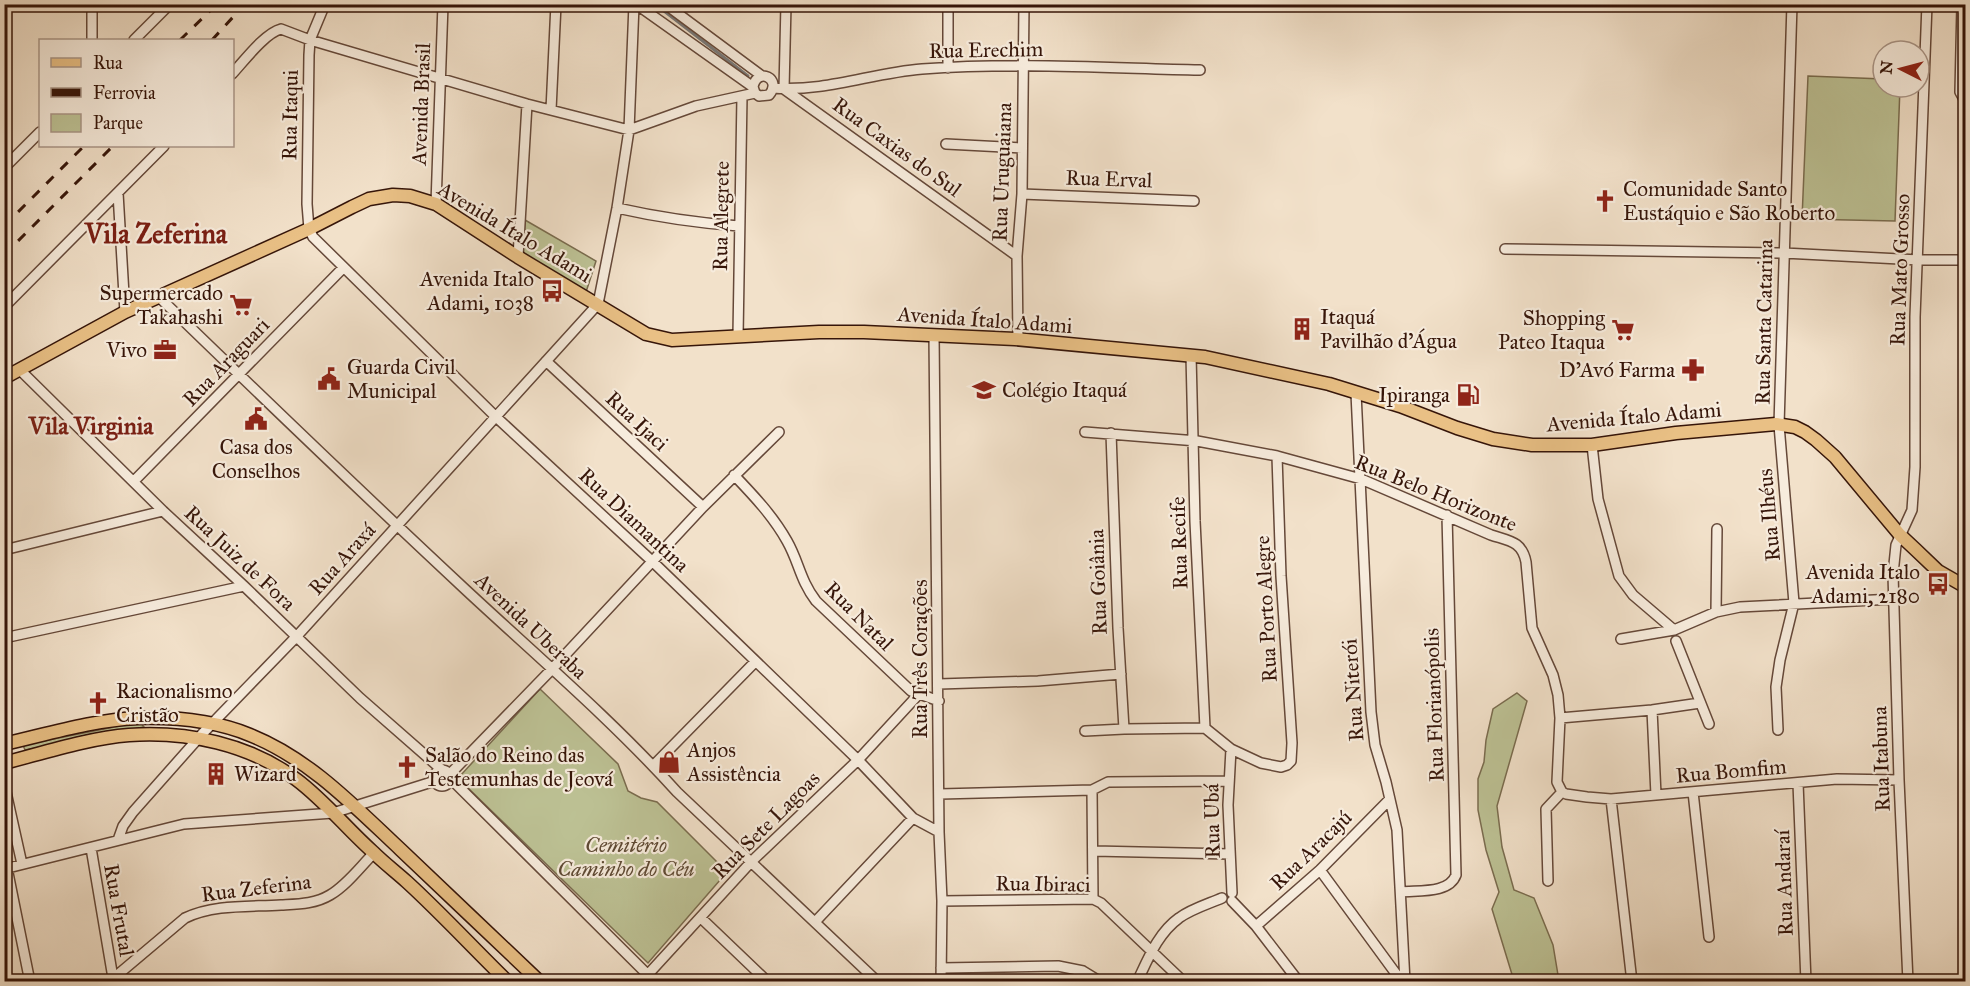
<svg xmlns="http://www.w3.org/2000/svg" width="1970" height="986" font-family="'IM FELL Great Primer',serif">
<rect width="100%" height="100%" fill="#f2e1ca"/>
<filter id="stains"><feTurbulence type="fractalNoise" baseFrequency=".00333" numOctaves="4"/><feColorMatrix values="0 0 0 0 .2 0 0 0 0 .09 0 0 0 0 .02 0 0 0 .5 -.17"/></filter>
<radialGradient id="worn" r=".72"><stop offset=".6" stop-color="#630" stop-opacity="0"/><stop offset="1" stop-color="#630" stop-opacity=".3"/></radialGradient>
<path fill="#bdc295" stroke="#7a6c4f" stroke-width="1.5" d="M1808,76L1883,79V87H1900L1895,221L1802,219Z
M525,220L596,261L586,292L523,254Z
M540,689L618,764L628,791L641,798L657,802L727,872L648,963L467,787L460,776Z
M1517,693L1527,701L1497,806L1502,847L1514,890L1534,898L1553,945L1559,981H1514L1492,909L1499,892L1486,850L1478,810V779L1484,762L1486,740L1493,709Z
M140,722L144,727L25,750L23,745Z"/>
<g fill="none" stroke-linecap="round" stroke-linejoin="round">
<path stroke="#777878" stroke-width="3" d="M655,4L748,76"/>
<g stroke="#654839" stroke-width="12">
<path id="minor" d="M92,4V40
M325,4L310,40L309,55L307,204L309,229L313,237L495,416L653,562L858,760L913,818L939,832
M636,4L753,87L755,93L759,96L769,95C783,79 757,66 753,87
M665,4L762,76
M786,4L784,89L1017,256
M948,4V68
M1962,4L1960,92L1966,103
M134,40L170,4
M232,74C244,61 265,33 281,29L310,40L527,104L629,130L696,106L755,93
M773,88C827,92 871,73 922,69C1014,62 1108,68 1200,70
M551,110L556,4
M946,144L1022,148
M4,168L40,132
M118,193L125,312
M1022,194L1194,201
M436,204L443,4
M617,208C657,217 697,223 739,226
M1505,249L1784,253L1919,260H1966
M518,257L527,104
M159,297C261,396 363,494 467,591C538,657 612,720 677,792L878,982
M8,303L164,146
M934,335L939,832L942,901L941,982
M738,336L742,96
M1018,340L1017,256L1022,194L1024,4
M1191,355L1195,521L1205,728
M546,361L703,507
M19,369L163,511L244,586L360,698L441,769
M1356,393L1371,712L1375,745L1386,782L1397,830L1405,982
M1085,432L1197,441L1277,456L1361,479L1491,535C1509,541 1522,541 1526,562L1532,628L1553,675L1558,695L1560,718L1557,782L1562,792L1566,794L1587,797L1611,799L1837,779L1899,780
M1111,433L1118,628L1124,729
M1592,445L1598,499L1619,576L1633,595L1674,630
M734,475C754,496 773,516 787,541C799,562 800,580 816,601L911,691L939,701
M134,481L343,268
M4,550L163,511
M1716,612L1717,529
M4,638L244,586
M1621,639L1674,630L1716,612L1740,607L1893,599
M1676,641L1709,724
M939,684L1038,681L1121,674
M1652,710L1656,795
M1560,718L1652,710L1700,703
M1778,730L1776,687L1780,660L1794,603L1779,425L1792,4
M1085,731L1124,729L1205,728L1231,749L1261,763L1281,767L1287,765L1291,761L1292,743L1281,576L1277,456
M1231,749L1228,805L1232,893
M653,766L755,662
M434 778a8 8 0 1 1 16 0a8 8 0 1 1-16 0Z
M450,774L552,669L703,507L779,432
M451,779L655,982
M4,783L22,864
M1798,783L1806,982
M1092,790L1108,782L1228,781
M1092,790L1093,899
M1693,792L1709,937
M940,794L1092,790
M1611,799L1632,982
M118,840L123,826L133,812L203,733L297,636L598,304L617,208L629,130L634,4
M91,848L113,978
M1094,851L1230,854
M7,868L30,982
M4,869L184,824L333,813L435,781
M1320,870L1402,982
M1548,881L1546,809L1562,792
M1401,892C1418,890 1449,894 1456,875L1447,515
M942,901L1093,899L1101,903L1184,982
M1232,901L1256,926L1299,982
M701,918L768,982
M815,922L913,818
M1256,926L1320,870L1390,799
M941,968L1058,966L1083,971L1101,982
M109,982L185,918C214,904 249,907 281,905C298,904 315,904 330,895C347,885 360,867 374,853
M641,982L752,861L858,760L918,695
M1137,982C1148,959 1158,933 1179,918C1191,909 1208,904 1222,898
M1908,982L1899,780L1893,574L1896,545L1912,510L1915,467V317L1927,4
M1960,982L1966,976"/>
</g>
<g stroke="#361509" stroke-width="15">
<path id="major" d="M4,378L125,312L309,229L352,207L369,199L393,195L410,196L436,204L518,257L646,334L672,340L819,332H864L1015,339L1205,357L1329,384L1400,406L1457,428L1493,439L1532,445H1592L1676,433L1776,424L1795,427L1805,432L1816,440L1835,457L1900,535L1916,550L1938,571L1966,587
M4,744C48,734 93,720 138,718C175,717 216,721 250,735C310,759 355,807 401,850C447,894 494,938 540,982
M4,763C43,753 89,738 129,735C187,731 250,744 297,780C325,801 347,829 373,852C384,863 396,872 407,882C442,914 474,949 508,982"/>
</g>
<use href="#minor" stroke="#f7ecdd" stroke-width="9"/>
<use href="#major" stroke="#e9c085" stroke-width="12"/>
<path stroke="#361509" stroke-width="3" stroke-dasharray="10 10" stroke-linecap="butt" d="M180,40L217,4
M212,40L245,4
M4,226L84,146
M4,255L113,146"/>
</g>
<defs>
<g id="church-bare" transform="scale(1.8)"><path d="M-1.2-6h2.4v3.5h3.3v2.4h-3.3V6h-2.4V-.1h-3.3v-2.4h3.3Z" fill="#8f2418" stroke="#f7ecdd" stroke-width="2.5" paint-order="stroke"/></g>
<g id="bus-bare" transform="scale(1.8)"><path d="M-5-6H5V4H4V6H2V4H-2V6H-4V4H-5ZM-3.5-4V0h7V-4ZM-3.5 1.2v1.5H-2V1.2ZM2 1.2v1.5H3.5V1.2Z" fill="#8f2418" stroke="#f7ecdd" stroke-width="2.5" paint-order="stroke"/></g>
<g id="supermarket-bare" transform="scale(1.8)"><path d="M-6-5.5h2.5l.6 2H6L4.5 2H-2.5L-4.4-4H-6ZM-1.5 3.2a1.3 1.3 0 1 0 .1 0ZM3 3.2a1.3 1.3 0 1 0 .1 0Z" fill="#8f2418" stroke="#f7ecdd" stroke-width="2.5" paint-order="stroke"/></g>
<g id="building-bare" transform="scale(1.8)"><path d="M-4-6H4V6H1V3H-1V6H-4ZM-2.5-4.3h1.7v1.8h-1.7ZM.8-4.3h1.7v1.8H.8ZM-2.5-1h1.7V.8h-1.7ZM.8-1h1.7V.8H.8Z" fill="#8f2418" stroke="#f7ecdd" stroke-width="2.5" paint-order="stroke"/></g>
<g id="office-bare" transform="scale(1.8)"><path d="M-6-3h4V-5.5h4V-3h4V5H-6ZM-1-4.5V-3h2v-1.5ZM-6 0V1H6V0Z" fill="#8f2418" stroke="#f7ecdd" stroke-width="2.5" paint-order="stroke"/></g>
<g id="pharmacy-bare" transform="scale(1.8)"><path d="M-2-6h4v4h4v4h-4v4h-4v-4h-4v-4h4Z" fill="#8f2418" stroke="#f7ecdd" stroke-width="2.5" paint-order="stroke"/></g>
<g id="civic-bare" transform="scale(1.8)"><path d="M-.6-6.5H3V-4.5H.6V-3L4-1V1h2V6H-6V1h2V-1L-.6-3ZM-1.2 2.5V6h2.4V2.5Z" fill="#8f2418" stroke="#f7ecdd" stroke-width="2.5" paint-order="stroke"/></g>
<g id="school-bare" transform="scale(1.8)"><path d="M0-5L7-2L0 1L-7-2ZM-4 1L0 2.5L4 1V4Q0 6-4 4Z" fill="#8f2418" stroke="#f7ecdd" stroke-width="2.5" paint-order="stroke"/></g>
<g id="fuel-bare" transform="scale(1.8)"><path d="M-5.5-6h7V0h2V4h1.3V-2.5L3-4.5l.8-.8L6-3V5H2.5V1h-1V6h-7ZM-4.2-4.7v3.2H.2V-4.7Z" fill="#8f2418" stroke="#f7ecdd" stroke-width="2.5" paint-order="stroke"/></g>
<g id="shop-bare" transform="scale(1.8)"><path d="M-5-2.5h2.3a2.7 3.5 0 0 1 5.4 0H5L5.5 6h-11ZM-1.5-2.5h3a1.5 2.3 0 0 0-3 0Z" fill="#8f2418" stroke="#f7ecdd" stroke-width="2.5" paint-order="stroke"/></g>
</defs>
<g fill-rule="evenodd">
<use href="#church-bare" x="1605" y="201"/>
<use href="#bus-bare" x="552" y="291"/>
<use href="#supermarket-bare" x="241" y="305"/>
<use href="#building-bare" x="1302" y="329"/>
<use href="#supermarket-bare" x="1623" y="330"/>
<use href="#office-bare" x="165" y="350"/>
<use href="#pharmacy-bare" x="1693" y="370"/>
<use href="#civic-bare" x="329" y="379"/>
<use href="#school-bare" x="984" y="390"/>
<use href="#fuel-bare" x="1468" y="395"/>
<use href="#civic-bare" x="256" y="419"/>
<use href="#bus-bare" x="1938" y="584"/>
<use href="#church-bare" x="98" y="703"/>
<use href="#shop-bare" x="669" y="762"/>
<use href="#church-bare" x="407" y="767"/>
<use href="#building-bare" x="216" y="774"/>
</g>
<g text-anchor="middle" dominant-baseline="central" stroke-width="4.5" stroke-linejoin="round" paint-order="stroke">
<g font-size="21" fill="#361509" stroke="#f7ecdd">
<text transform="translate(986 50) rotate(-1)">Rua Erechim</text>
<text transform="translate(421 104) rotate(-88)">Avenida Brasil</text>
<text transform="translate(290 115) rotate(-89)">Rua Itaqui</text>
<text transform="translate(897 147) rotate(36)">Rua Caxias do Sul</text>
<text transform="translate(1002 172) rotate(-88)">Rua Uruguaiana</text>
<text transform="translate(1109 179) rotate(2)">Rua Erval</text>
<text transform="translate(721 216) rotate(-89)">Rua Alegrete</text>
<text transform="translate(515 232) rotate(31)">Avenida Ítalo Adami</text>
<text transform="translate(1900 270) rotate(-88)">Rua Mato Grosso</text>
<text transform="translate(985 320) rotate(4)">Avenida Ítalo Adami</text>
<text transform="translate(1764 322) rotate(-89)">Rua Santa Catarina</text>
<text transform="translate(226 362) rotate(-46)">Rua Araguari</text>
<text transform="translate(1634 417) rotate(-5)">Avenida Ítalo Adami</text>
<text transform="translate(637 421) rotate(43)">Rua Ijaci</text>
<text transform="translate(1436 493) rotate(22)">Rua Belo Horizonte</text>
<text transform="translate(1769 515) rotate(-95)">Rua Ilhéus</text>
<text transform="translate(634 520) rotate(43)">Rua Diamantina</text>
<text transform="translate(1179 543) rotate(-92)">Rua Recife</text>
<text transform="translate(240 558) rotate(43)">Rua Juiz de Fora</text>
<text transform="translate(342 559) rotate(-48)">Rua Araxá</text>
<text transform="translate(1098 582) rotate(-92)">Rua Goiânia</text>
<text transform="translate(1266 609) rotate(-93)">Rua Porto Alegre</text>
<text transform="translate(859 616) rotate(45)">Rua Natal</text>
<text transform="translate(531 626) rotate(43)">Avenida Uberaba</text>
<text transform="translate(920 659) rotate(-90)">Rua Três Corações</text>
<text transform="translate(1353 690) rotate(-94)">Rua Niterói</text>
<text transform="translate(1434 705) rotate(-92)">Rua Florianópolis</text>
<text transform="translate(1881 759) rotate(-92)">Rua Itabuna</text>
<text transform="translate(1731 771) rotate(-5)">Rua Bomfim</text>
<text transform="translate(1212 821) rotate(-91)">Rua Ubá</text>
<text transform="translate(766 825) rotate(-45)">Rua Sete Lagoas</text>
<text transform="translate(1311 850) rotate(-44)">Rua Aracajú</text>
<text transform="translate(1784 883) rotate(-92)">Rua Andaraí</text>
<text transform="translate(1043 884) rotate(1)">Rua Ibiraci</text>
<text transform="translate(256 888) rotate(-7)">Rua Zeferina</text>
<text transform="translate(119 910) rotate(80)">Rua Frutal</text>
</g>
<g font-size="21" fill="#361509" stroke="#f7ecdd" text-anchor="start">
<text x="1623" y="189">Comunidade Santo<tspan x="1623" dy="24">Eustáquio e São Roberto</tspan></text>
<text x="534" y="279" text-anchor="end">Avenida Italo<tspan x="534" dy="24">Adami, 1038</tspan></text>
<text x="223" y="293" text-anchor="end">Supermercado<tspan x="223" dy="24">Takahashi</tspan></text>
<text x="1320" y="317">Itaquá<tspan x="1320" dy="24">Pavilhão d'Água</tspan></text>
<text x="1605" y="318" text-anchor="end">Shopping<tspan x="1605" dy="24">Pateo Itaqua</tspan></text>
<text x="147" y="350" text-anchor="end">Vivo</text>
<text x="347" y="367">Guarda Civil<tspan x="347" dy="24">Municipal</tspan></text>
<text x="1675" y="370" text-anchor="end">D'Avó Farma</text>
<text x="1002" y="390">Colégio Itaquá</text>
<text x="1450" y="395" text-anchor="end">Ipiranga</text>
<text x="256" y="447" text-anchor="middle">Casa dos<tspan x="256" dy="24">Conselhos</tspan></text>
<text x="1920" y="572" text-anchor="end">Avenida Italo<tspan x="1920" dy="24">Adami, 2180</tspan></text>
<text x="116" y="691">Racionalismo<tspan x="116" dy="24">Cristão</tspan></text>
<text x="687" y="750">Anjos<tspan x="687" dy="24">Assistência</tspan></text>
<text x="425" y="755">Salão do Reino das<tspan x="425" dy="24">Testemunhas de Jeová</tspan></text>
<text x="234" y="774">Wizard</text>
</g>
<g font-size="21" font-style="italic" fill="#5e4933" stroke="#f7ecdd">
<text x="626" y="845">Cemitério<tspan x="626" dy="24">Caminho do Céu</tspan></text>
</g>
<g font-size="24" font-weight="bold" fill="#7a1f14" stroke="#f7ecdd">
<text x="91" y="426">Vila Virginia</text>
</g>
<g font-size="27" font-weight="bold" fill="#7a1f14" stroke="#f7ecdd">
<text x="156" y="233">Vila Zeferina</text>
</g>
</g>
<rect width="1970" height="986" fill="none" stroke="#f2e1ca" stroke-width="24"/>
<rect x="6" y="6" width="1958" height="974" fill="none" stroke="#361509" stroke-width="3"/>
<rect x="12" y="12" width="1946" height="962" fill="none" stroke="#361509" stroke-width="1.5"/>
<rect x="39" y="39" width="195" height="108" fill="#f7ecdd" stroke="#aa9688" stroke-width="1.5"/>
<rect x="51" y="58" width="30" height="9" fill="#e9c085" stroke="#aa9688" stroke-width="1.5"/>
<text x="93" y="69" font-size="18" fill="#361509">Rua</text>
<rect x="51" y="88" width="30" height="9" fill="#361509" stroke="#aa9688" stroke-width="1.5"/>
<text x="93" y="99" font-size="18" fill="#361509">Ferrovia</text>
<rect x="51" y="114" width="30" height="18" fill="#bdc295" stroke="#aa9688" stroke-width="1.5"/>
<text x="93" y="129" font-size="18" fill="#361509">Parque</text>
<g transform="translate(1901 69) rotate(276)"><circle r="28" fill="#f7ecdd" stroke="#aa9688" stroke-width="1.5"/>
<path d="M0-4.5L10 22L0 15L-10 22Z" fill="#8f2418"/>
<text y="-9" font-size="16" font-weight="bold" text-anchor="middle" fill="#361509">N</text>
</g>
<rect width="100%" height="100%" filter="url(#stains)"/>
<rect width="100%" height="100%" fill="url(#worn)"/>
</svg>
